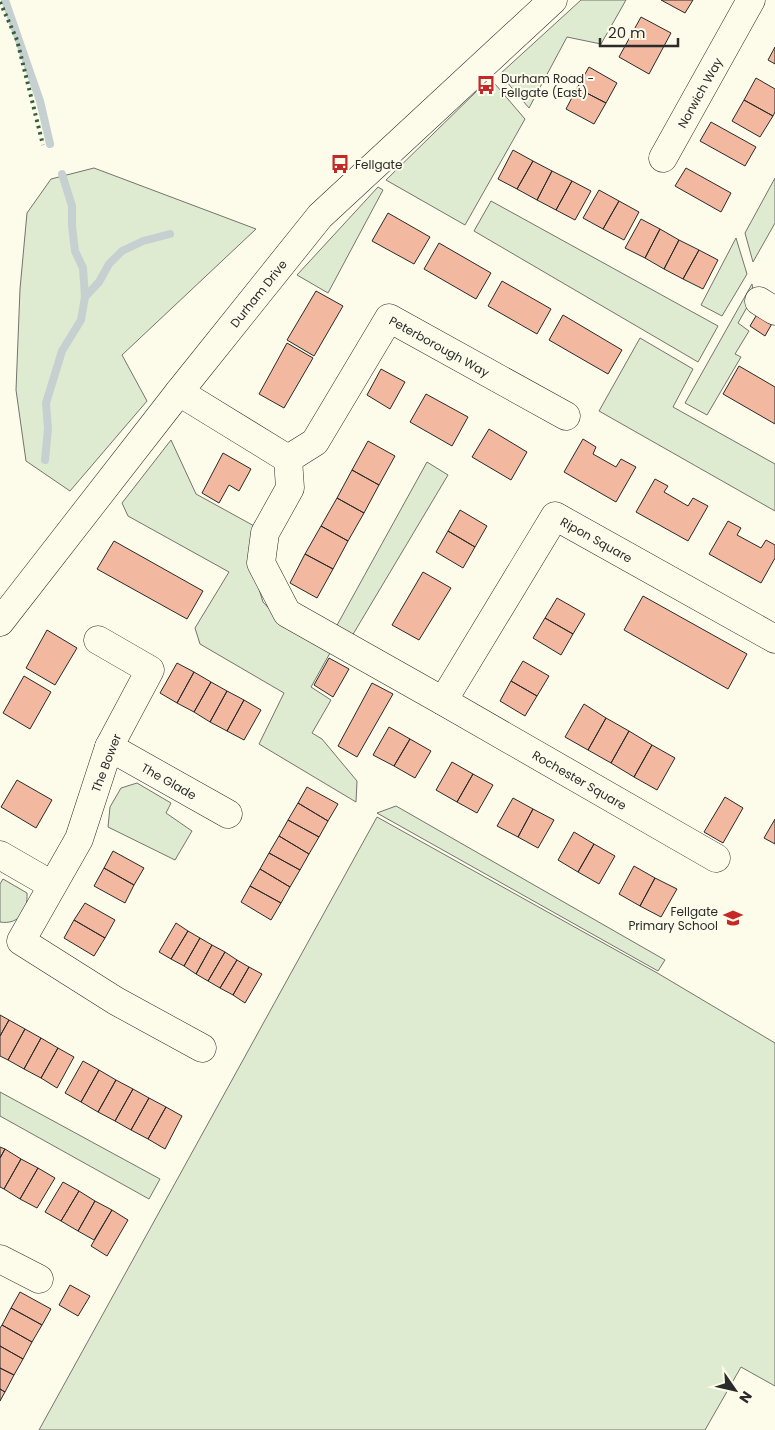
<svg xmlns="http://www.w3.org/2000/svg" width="775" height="1430" font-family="Poppins,sans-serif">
<rect width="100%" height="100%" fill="#fdfbea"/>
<path fill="#deebd1" stroke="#74746e" d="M581,0H626L601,44L567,37L529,108L500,74Z
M495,84L525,119L465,225L386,180L479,89L483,94Z
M94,168L256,229L122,355L147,401L70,491L26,461L16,390L20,289L27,213L51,179Z
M775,178V223L753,262L745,233Z
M378,187L383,190L328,293L297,275Z
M491,201L718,326L698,362L474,231Z
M736,238L747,274L722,316L701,305Z
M752,284L754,295L738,323L749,331L735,354L741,357L707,415L685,403Z
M640,338L693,369L673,407L775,464V511L599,411Z
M171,440L196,494L256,527L250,560L263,602L288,629L330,653L311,687L331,700L312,733L322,739L357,781L356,802L259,744L284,693L200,644L195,628L229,572L128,516L122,503Z
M427,462L448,475L352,636L336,627Z
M137,783L171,803L166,813L192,831L175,860L108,827L110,807L121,788Z
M396,806L665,960L658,971L377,813Z
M377,817L659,974L775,1043V1386L741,1367L705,1430H39Z
M3,879L27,893C28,911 19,925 0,922V884Z
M0,1092L160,1179L149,1199L0,1116Z"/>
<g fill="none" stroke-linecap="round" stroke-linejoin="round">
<path stroke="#c7d0d0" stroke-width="8" d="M5,0L40,101L50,144
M85,297L99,282L109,264L122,251L143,241L170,234
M45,460L48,429L46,403L62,351L81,320L85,297L83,268L75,251L72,226V206L62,174"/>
</g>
<path fill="#f2b8a0" stroke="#2b2b2b" d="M661,0H693L685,13Z
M641,17L671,33L649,74L619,57Z
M775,47V64L768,60Z
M589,67L617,83L606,103L577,88Z
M756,78L775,89V112L773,116L744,100Z
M577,88L606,103L594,124L566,109Z
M744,100L773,116L760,137L732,121Z
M711,122L756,147L745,166L700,141Z
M513,150L533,161L517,189L498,179Z
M533,161L552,171L537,200L517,189Z
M686,168L731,193L721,212L675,186Z
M552,171L572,181L556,210L537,200Z
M572,181L591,191L575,220L556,210Z
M599,190L619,201L603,229L583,218Z
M619,201L639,212L624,240L603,229Z
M388,213L430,237L414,264L372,241Z
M641,219L660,229L645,258L625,248Z
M660,229L679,240L664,269L645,258Z
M679,240L699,250L683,279L664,269Z
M439,243L491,273L476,299L424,269Z
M699,250L718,260L703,289L683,279Z
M502,281L551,309L537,334L488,306Z
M316,291L343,306L314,356L287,340Z
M759,311L774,320L765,336L750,326Z
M563,315L622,350L608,374L549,340Z
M287,343L313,358L284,408L259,394Z
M739,366L775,387V424L723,394Z
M381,369L405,382L390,409L367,395Z
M426,394L468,417L452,446L410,422Z
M489,429L527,452L511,480L472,457Z
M583,439L596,447L593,454L616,467L621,459L636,467L616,502L564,472Z
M368,441L395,456L379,485L352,470Z
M223,453L251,469L239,491L229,485L219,503L202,493Z
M352,470L379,485L364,513L337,498Z
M655,479L668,486L664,492L688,506L693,498L708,506L688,541L636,512Z
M337,498L364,513L348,541L321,526Z
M460,510L487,526L475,547L448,531Z
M728,521L741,528L737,535L761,548L766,540L775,545V558L761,583L709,554Z
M321,526L348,541L333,569L305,554Z
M448,531L475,547L463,568L436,552Z
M114,541L203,591L187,619L97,569Z
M305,554L333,569L317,598L290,583Z
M423,572L451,588L419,640L392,625Z
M643,596L747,654L728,689L624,630Z
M557,598L585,614L573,634L545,618Z
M545,618L573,634L561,655L533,638Z
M47,630L77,648L55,685L26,668Z
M329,658L349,669L333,697L314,685Z
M523,661L549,676L537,696L511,681Z
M177,663L194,672L177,703L160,693Z
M194,672L211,682L194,712L177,703Z
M24,676L51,692L30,729L3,713Z
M511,681L537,696L525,716L500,701Z
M211,682L227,691L210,722L194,712Z
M372,683L393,694L357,757L338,746Z
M227,691L244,700L227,731L210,722Z
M244,700L261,710L244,740L227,731Z
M584,704L606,718L588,750L565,737Z
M606,718L629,731L611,763L588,750Z
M389,727L410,739L394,766L373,755Z
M629,731L652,745L634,777L611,763Z
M410,739L431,751L415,778L394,766Z
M652,745L675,758L657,790L634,777Z
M452,762L473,774L457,802L436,790Z
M473,774L493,785L477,813L457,802Z
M17,780L52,800L36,828L1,807Z
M307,787L338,804L328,821L298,803Z
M725,797L743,808L723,843L704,832Z
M513,798L533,809L518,837L497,826Z
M298,803L328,821L319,837L288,820Z
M533,809L554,820L538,848L518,837Z
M775,819V844L764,838Z
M288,820L319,837L309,854L279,836Z
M574,832L594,844L578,872L558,860Z
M279,836L309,854L300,870L269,853Z
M594,844L615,856L599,884L578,872Z
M113,851L144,868L134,885L104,868Z
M269,853L300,870L290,887L260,869Z
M634,866L655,878L640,906L619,894Z
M104,868L134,885L125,903L94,886Z
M260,869L290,887L281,903L250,886Z
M655,878L677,889L661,917L640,906Z
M250,886L281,903L271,920L241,902Z
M85,903L115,920L105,938L74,920Z
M74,920L105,938L94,956L64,938Z
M176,923L188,931L171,959L159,952Z
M188,931L200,938L184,966L171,959Z
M200,938L212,945L196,974L184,966Z
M212,945L225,952L208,981L196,974Z
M225,952L237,960L220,988L208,981Z
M237,960L249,967L233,995L220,988Z
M249,967L262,974L245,1003L233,995Z
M0,1015L9,1020L0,1036Z
M9,1020L25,1029L8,1060L0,1056V1036Z
M25,1029L41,1038L24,1069L8,1060Z
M41,1038L58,1048L41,1078L24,1069Z
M58,1048L74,1057L57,1088L41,1078Z
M83,1061L99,1070L81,1102L65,1093Z
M99,1070L116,1080L98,1112L81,1102Z
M116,1080L133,1089L115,1121L98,1112Z
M133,1089L149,1098L131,1130L115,1121Z
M149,1098L166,1107L148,1139L131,1130Z
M166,1107L182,1116L165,1149L148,1139Z
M0,1147L5,1149L0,1158Z
M5,1149L21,1159L4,1189L0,1187V1158Z
M21,1159L38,1168L20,1199L4,1189Z
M38,1168L55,1178L37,1208L20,1199Z
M63,1182L79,1191L61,1221L45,1212Z
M79,1191L95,1201L78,1231L61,1221Z
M95,1201L112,1210L94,1240L78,1231Z
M112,1210L128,1220L107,1256L91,1246Z
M70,1285L90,1296L78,1316L59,1305Z
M20,1292L51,1309L42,1325L11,1308Z
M11,1308L42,1325L32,1342L2,1325Z
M2,1325L32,1342L23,1359L0,1346V1328Z
M0,1346L23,1359L14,1375L0,1368Z
M0,1368L14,1375L5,1392L0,1389Z
M0,1389L5,1392L0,1401Z"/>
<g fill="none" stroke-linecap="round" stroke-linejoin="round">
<g stroke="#2b2b2b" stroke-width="29">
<g id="minor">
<path id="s1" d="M663,158L751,0"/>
<path d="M759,301L775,311"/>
<path id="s2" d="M179,392L288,459L315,442L389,318L566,416"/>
<path id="s3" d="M288,459L290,488L265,533L261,563L287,613L443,701L716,858"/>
<path id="s4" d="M0,622L179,392L320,216L553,0"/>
<path d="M98,640L150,670L109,747L79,839L21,941L116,1001L202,1048"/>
<path id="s5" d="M443,701L555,516L775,639"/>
<path id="s6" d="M109,747L228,814"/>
<path d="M0,855L52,885"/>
<path d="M0,1259L39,1279"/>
</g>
</g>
<use href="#minor" stroke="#fdfbea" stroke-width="28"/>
<path stroke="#34623c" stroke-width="4" stroke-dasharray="2.5 4" stroke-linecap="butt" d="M0,2L17,40L43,145"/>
</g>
<defs>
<g id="bus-bare" transform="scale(1.5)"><path d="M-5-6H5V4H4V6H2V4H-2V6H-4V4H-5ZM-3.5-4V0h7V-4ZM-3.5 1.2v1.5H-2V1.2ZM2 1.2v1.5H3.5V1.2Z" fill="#c62828" stroke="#fdfbea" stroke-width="2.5" paint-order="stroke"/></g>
<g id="school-bare" transform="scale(1.5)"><path d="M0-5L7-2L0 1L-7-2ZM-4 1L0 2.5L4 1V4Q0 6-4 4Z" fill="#c62828" stroke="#fdfbea" stroke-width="2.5" paint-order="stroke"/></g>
</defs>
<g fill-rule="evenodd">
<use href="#bus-bare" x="486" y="85"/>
<use href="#bus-bare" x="340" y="164"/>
<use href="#school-bare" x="733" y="918"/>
</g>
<g text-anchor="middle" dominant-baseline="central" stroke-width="4" stroke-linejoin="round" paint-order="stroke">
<g font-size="12" fill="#2b2b2b" stroke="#fdfbea" text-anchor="start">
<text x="501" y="78">Durham Road -<tspan x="501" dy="14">Fellgate (East)</tspan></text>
<text x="355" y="164">Fellgate</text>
<text x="718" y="911" text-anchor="end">Fellgate<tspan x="718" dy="14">Primary School</tspan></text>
</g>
<g font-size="12" fill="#2b2b2b" stroke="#fdfbea">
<text stroke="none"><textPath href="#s1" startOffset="75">Norwich Way</textPath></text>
<text stroke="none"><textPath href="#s4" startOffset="418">Durham Drive</textPath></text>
<text stroke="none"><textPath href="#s2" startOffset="362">Peterborough Way</textPath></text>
<text stroke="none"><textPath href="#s5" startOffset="264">Ripon Square</textPath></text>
<text transform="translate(106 763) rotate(-69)">The Bower</text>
<text stroke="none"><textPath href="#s6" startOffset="69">The Glade</textPath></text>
<text stroke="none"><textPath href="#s3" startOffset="504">Rochester Square</textPath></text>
</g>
</g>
<g transform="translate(735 1390) rotate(124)" stroke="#fdfbea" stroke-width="4" paint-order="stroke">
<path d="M0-4L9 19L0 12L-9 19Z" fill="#2b2b2b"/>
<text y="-8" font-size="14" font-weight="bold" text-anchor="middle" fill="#2b2b2b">N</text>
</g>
<path d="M600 38v8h78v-8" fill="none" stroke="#2b2b2b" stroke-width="2.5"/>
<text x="608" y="38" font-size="15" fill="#2b2b2b" stroke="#fdfbea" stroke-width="4" paint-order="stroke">20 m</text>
</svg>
